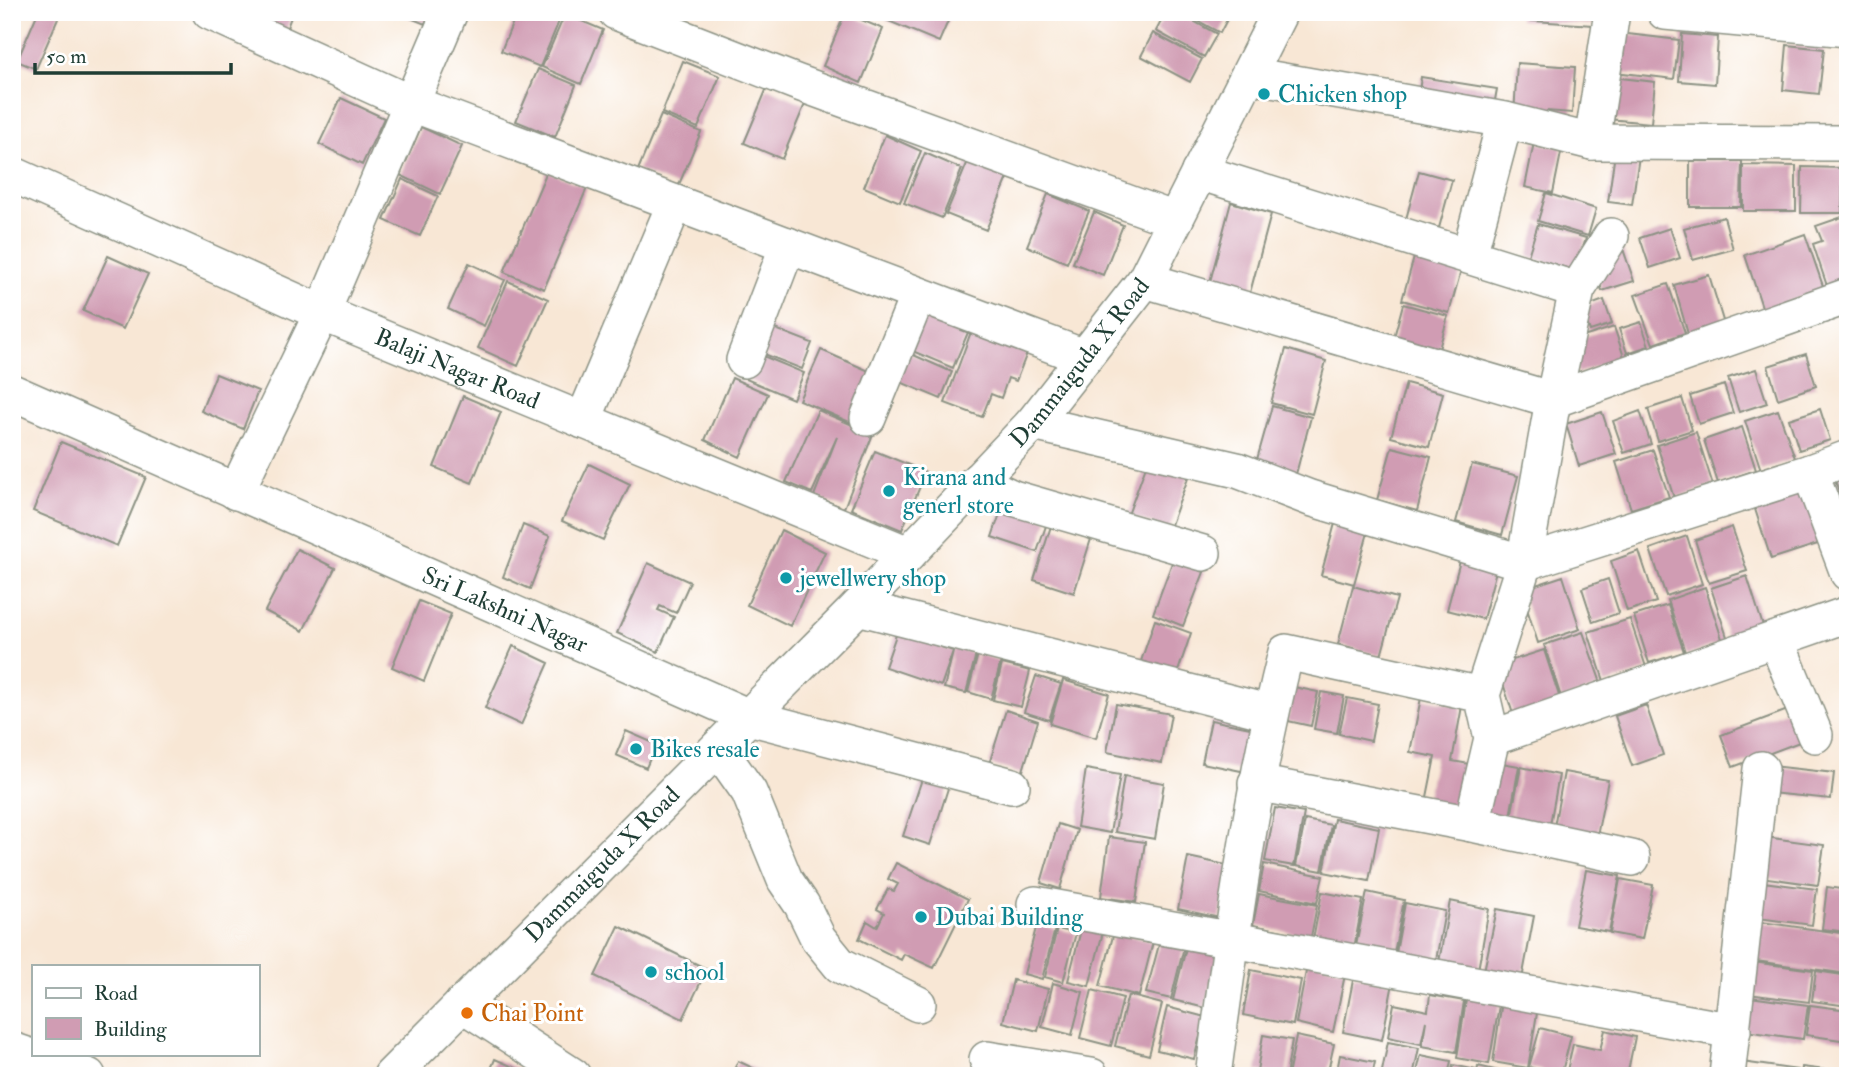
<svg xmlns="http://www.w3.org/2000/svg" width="1860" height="1088" font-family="'IM FELL Double Pica',serif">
<rect width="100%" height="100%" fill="#fff"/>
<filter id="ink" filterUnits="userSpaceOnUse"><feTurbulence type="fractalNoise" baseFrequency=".0143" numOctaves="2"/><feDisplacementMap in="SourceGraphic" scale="14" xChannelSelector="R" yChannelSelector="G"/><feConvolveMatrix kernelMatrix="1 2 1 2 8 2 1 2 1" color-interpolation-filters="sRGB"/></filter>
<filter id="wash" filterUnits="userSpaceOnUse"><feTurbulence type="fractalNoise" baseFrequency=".00686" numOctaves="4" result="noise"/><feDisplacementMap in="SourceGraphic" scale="28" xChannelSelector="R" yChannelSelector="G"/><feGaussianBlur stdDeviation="1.57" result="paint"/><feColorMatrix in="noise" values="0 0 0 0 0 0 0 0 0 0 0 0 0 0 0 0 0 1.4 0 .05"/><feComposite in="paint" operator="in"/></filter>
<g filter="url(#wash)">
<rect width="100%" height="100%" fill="#f8e7d5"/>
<g id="blocks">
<path fill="#d09cb3" d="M38,12H61L36,69L17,61Z
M247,12H293L282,40Z
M396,12H430L425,24Z
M517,12L562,14L540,67L501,51Z
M889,12H952L939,42L886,20Z
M1166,12H1177L1217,34L1204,57L1156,31Z
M1182,12H1231L1220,33Z
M1520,12H1594L1593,25L1519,20Z
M845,13L883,29L861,83L823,66Z
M565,14L603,30L581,84L542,67Z
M1153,33L1202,59L1190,82L1141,56Z
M1619,33L1679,40L1674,79L1615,72Z
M1682,34L1718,37L1715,84L1679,81Z
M1787,45L1824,49L1819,94L1783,90Z
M683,61L720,76L698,128L662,113Z
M1517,63L1575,67L1572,113L1547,111L1546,118L1514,116Z
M538,69L576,85L555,137L516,121Z
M1421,77L1497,89L1493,111L1418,99Z
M1612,77L1655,82L1651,123L1608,119Z
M767,88L805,104L782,159L744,143Z
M341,98L384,118L362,165L319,144Z
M661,115L701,132L678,187L638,170Z
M421,127L462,146L440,194L400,175Z
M885,135L921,151L900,202L864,187Z
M1534,142L1562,148L1553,193L1525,187Z
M925,153L962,169L942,218L904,203Z
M1615,153L1639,156L1632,205L1608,202Z
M968,161L1008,178L986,230L946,214Z
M1690,161H1742L1741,207H1690Z
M1743,165L1796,166V211H1743Z
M1802,167L1843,168L1842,213H1801Z
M547,171L587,188L544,289L504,272Z
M1419,171L1452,180L1439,228L1406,219Z
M402,179L438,196L420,236L384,220Z
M1546,193L1596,209L1588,236L1538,221Z
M1048,194L1089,211L1067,263L1027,246Z
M1231,202L1271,214L1247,304L1207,293Z
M1094,212L1123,225L1103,275L1073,263Z
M1848,215V278L1827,286L1813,244L1822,241L1816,226Z
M1724,217L1733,249L1693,260L1684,228Z
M1538,224L1586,238L1576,271L1528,256Z
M1670,228L1680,258L1650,268L1640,238Z
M1805,234L1824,289L1763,310L1745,255Z
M1623,249L1634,281L1602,291L1599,280Z
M1415,254L1462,267L1449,313L1402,300Z
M108,256L148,274L123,329L83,311Z
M469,263L505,280L484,326L448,309Z
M1709,275L1724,324L1688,334L1674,285Z
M508,281L548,299L518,366L478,348Z
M1668,284L1685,333L1653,344L1635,295Z
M1604,300L1612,324L1590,331L1582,308Z
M1403,304L1448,316L1436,360L1391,348Z
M926,312L969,330L953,368L910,350Z
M1641,322L1649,346L1627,353L1619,329Z
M768,326L812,343L802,369L759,352Z
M1614,327L1624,357L1578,373L1568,342Z
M971,332L1027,353L1016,381L1008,378L1001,398L991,394L982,417L945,403Z
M1286,349L1326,361L1312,414L1271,403Z
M821,350L876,374L854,424L799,400Z
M756,353L804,373L793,399L746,379Z
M909,353L952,372L941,399L898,381Z
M1806,354L1816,386L1778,399L1768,366Z
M1756,369L1767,403L1739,412L1728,378Z
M216,374L258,391L243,429L201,411Z
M732,378L768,394L740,457L705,440Z
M1406,383L1443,393L1429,447L1391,437Z
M1724,385L1733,413L1699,424L1690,396Z
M463,396L501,412L472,483L434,467Z
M1682,398L1692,430L1658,441L1648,409Z
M1272,406L1311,417L1296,474L1256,463Z
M1820,409L1830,440L1799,450L1789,419Z
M818,410L873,434L844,508L814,496L837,437L812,493L786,482Z
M1778,410L1795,458L1761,470L1745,421Z
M1640,411L1651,444L1624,453L1613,421Z
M1602,412L1616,454L1579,466L1566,424Z
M1742,427L1756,470L1718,483L1704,440Z
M1696,432L1713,485L1674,498L1657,445Z
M61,442L146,477L117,546L33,511Z
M1392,447L1431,457L1417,511L1377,500Z
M1653,450L1669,497L1631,509L1616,462Z
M875,451L926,472L902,530L851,509Z
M1150,455L1191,470L1169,530L1128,515Z
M589,464L630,484L603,540L562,521Z
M1472,464L1518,476L1502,535L1456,522Z
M1848,472V508L1845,509L1834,477Z
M1812,487L1830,540L1771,559L1754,506Z
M1003,505L1048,520L1037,552L992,537Z
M1337,516L1370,525L1354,584L1321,575Z
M523,525L550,536L530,589L503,577Z
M1051,526L1091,539L1074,593L1034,580Z
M1732,527L1747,571L1709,583L1695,540Z
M781,530L825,552L790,626L747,605Z
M1687,536L1702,584L1666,596L1650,549Z
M297,549L335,568L303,631L265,611Z
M1639,551L1656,602L1627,611L1611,561Z
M1461,557L1497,567L1483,619L1447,610Z
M1173,560L1204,572L1183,626L1153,614Z
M648,563L690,582L676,613L660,606L658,610L674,617L658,652L617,633Z
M1563,576L1580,629L1538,643L1521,590Z
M1747,576L1764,629L1728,640L1711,588Z
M1608,579L1619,613L1593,622L1582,588Z
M1353,586L1397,598L1381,656L1338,644Z
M1705,587L1723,642L1686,655L1668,600Z
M419,601L451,614L424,681L392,667Z
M1668,605L1684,652L1649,663L1634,616Z
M1630,619L1647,670L1605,684L1588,632Z
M1155,620L1191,633L1173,686L1137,673Z
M897,632L953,651L941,686L885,667Z
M1583,632L1602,686L1562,700L1544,645Z
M513,646L549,663L521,725L485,708Z
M954,648L976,654L966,693L944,688Z
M1544,650L1561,702L1514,717L1497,665Z
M978,654L1001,661L991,699L968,692Z
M1002,664L1030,671L1021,707L993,700Z
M1036,676L1061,684L1049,720L1024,712Z
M1063,680L1109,694L1096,738L1050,724Z
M1294,687L1318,692L1311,726L1288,721Z
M1321,692L1344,696L1337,733L1314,729Z
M1347,698L1378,704L1371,741L1339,734Z
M1421,698L1462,706L1452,761L1475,765L1466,810L1426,802L1435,757L1410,752Z
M1116,704L1171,714L1162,763L1107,752Z
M1646,705L1663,755L1632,766L1615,716Z
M1793,708L1805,740L1733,767L1721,735Z
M1006,710L1038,721L1022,774L989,764Z
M1211,720L1255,729L1246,772L1202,763Z
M626,731L656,744L646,768L616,755Z
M1496,762L1519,766L1509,822L1486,817Z
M1772,766L1834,773L1831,799L1769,793Z
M1521,767L1559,775L1549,830L1510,822Z
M1086,769L1120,775L1110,833L1077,827Z
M1564,772L1608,780L1596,841L1553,832Z
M924,773L950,782L930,845L903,836Z
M1124,776L1164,783L1155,839L1115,832Z
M1275,808L1304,813L1294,866L1265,861Z
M1334,819L1379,828L1369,881L1324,872Z
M1305,820L1331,825L1322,871L1296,866Z
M1058,824L1077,830L1060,889L1041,883Z
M1109,837L1145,842L1136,902L1101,897Z
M1765,837L1824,845L1818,885L1760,877Z
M1188,857L1231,866L1220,918L1178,909Z
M896,863L968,899L934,968L904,954L901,960L859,939L867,921L877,927L884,913L877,909L888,889L894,891L898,884L888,879Z
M1264,864L1323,876L1317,903L1259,891Z
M1586,870L1620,876L1609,932L1575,926Z
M1620,879L1653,885L1642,939L1610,933Z
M1763,882L1817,889L1812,925L1758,918Z
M1827,887L1848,890V932L1822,929Z
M1322,892L1363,900L1354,948L1313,940Z
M1367,892L1404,900L1394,953L1356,946Z
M1259,894L1317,905L1311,937L1253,925Z
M1450,901L1489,909L1478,970L1439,962Z
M1405,903L1445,911L1436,960L1396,953Z
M1497,909L1534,916L1522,979L1484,971Z
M1754,921L1848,934V974L1749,960Z
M1037,924L1055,929L1042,979L1024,974Z
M619,926L707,969L683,1019L595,976Z
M1082,926L1103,932L1089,986L1068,981Z
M1057,929L1076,933L1063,982L1045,977Z
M1114,932L1153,942L1139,996L1100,986Z
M1188,940L1220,948L1205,1008L1173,1000Z
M1160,941L1184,947L1171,999L1146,993Z
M1308,961L1346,970L1333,1032L1296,1023Z
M1752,962L1813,970L1809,1002L1748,994Z
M1251,970L1301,980L1293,1025L1243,1015Z
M1816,971L1848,976V1006L1812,1001Z
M1354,975L1393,983L1382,1040L1343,1032Z
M1013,980L1048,989L1038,1031L1003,1022Z
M1053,983L1083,992L1072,1035L1042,1027Z
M1092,990L1123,998L1111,1046L1080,1038Z
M1467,994L1500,1000L1489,1064L1457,1058Z
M1128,995L1162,1004L1149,1055L1115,1046Z
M1430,995L1464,1001L1456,1052L1422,1046L1426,1021L1421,1044L1388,1037L1394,1004L1428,1011Z
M1750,997L1808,1005L1803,1039L1745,1031Z
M1502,1001L1538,1007L1528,1068L1493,1062Z
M1810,1005L1848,1010V1041L1806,1035Z
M1167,1007L1205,1017L1194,1059L1157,1050Z
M1540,1028L1571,1036L1561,1076L1529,1067Z
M1605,1030L1635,1037L1627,1076L1566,1075L1573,1044L1600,1050Z
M1263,1035L1292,1040L1286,1076L1257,1071Z
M1296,1036L1334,1044L1327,1076H1288Z
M1388,1042L1419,1048L1413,1076H1381Z
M1340,1055L1375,1062L1372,1076H1336Z
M1421,1055L1451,1061L1448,1076H1416Z
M495,1059L534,1076H488Z
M738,1061L770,1076H731Z
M1742,1062L1798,1070L1797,1076H1740Z
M1453,1065L1476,1070L1475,1076H1451Z
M1478,1066L1507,1073L1506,1076H1477Z
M1802,1067L1848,1073V1076H1801Z"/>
</g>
</g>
<g filter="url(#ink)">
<use href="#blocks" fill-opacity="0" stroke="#8c9284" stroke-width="2"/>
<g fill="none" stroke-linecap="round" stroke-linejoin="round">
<g stroke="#8c9284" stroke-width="38">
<g id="minor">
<path d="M210,12L410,103L1084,357"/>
<path d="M616,12L796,82L1175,220"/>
<path d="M1612,12L1592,142L1848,143"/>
<path d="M1665,12L1848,29"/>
<path d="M1249,75L1505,120L1592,142"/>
<path d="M1199,172L1577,290"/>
<path id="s1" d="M12,174L322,313L908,554"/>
<path d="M1469,255L1505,120"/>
<path d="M1145,280L1553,400L1848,296"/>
<path d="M744,360L788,245"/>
<path id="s2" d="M12,392L749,717L1012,786"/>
<path d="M868,418L918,295"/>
<path d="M583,421L675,203"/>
<path d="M1033,423L1237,470L1310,498L1524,563L1810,472L1848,458"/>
<path d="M1810,472L1848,573"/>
<path d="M977,481L1013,498L1203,553"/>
<path d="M236,492L322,313L450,12"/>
<path d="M858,607L1271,713"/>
<path d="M1776,640L1815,735"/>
<path d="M1492,738L1848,614"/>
<path d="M718,748L749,792L785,880L802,905L818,938L840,965L918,1004"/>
<path d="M1256,783L1472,824L1632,858"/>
<path d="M1472,824L1492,738L1482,695L1524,563L1553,400L1577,290L1611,236"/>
<path d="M1035,904L1733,1031"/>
<path d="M462,1004L573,1076"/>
<path d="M12,1050L88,1076"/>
<path d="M987,1059L1091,1076"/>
<path id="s3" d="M391,1076L858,607L1033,423L1145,280L1280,12"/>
<path d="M1213,1076C1232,933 1251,792 1286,652L1482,695"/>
<path d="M1727,1076L1761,769"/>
</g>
</g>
<use href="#minor" stroke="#fff" stroke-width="35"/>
</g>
</g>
<g fill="#0f9aa8" stroke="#fff" stroke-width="2.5">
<circle cx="1264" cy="94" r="7"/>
<circle cx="889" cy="491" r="7"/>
<circle cx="786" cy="578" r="7"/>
<circle cx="636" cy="749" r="7"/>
<circle cx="921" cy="917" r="7"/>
<circle cx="651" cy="972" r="7"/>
</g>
<circle fill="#e8710a" stroke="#fff" stroke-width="2.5" cx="467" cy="1013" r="7"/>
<g text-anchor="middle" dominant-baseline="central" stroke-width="6" stroke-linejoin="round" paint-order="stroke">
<g font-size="24" fill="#0d838f" stroke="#fff" text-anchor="start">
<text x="1278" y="94">Chicken shop</text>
<text x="903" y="477">Kirana and<tspan x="903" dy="28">generl store</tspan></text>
<text x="800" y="578">jewellwery shop</text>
<text x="650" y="749">Bikes resale</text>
<text x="935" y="917">Dubai Building</text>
<text x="665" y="972">school</text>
</g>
<g font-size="24" fill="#1f3d34" stroke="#fff">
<text stroke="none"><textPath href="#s3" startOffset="992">Dammaiguda X Road</textPath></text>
<text stroke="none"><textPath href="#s1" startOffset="486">Balaji Nagar Road</textPath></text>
<text stroke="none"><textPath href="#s2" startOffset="539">Sri Lakshni Nagar</textPath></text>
<text stroke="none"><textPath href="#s3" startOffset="299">Dammaiguda X Road</textPath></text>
</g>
<g font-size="24" fill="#c56008" stroke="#fff" text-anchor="start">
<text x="481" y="1013">Chai Point</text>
</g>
</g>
<rect width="1860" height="1088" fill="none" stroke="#fff" stroke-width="42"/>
<rect x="32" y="965" width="228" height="91" fill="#ffffff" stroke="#a5b1ae" stroke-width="2"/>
<rect x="46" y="988" width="35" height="10" fill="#ffffff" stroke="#a5b1ae" stroke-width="2"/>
<text x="94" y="1000" font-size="21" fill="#1f3d34">Road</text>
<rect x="46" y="1018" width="35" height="21" fill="#d09cb3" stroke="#a5b1ae" stroke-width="2"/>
<text x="94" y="1036" font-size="21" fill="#1f3d34">Building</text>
<path d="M35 63v10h196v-10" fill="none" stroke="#1f3d34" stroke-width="3.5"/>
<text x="46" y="63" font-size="21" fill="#1f3d34" stroke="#ffffff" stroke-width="5" paint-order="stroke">50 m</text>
</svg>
